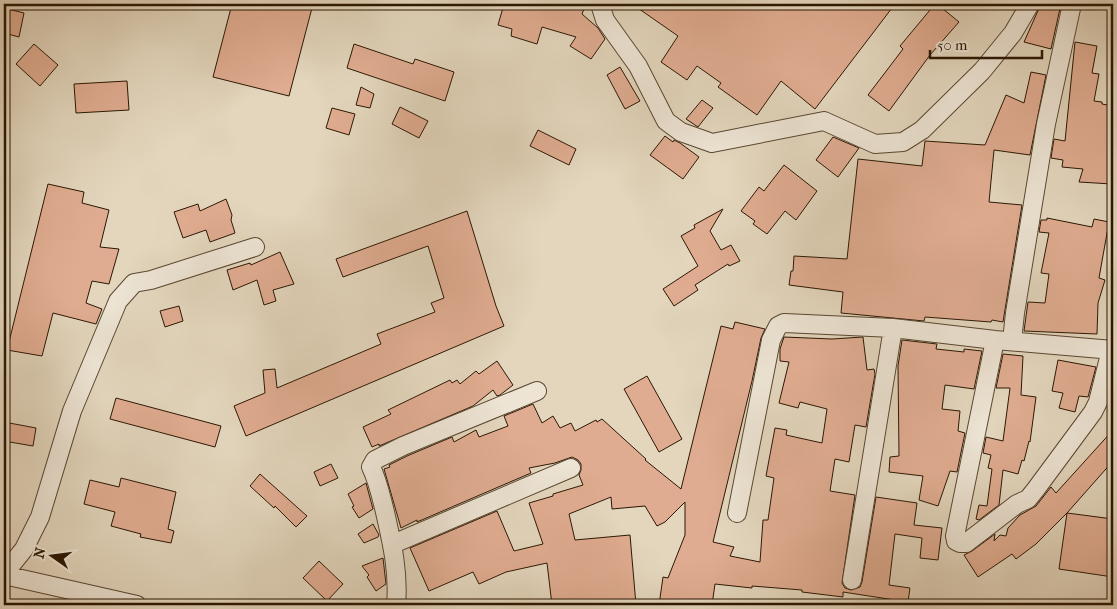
<svg xmlns="http://www.w3.org/2000/svg" width="1117" height="609" font-family="'IM FELL French Canon',serif">
<rect width="100%" height="100%" fill="#e3d6bd"/>
<filter id="stains"><feTurbulence type="fractalNoise" baseFrequency=".004" numOctaves="4"/><feColorMatrix values="0 0 0 0 .2 0 0 0 0 .09 0 0 0 0 .02 0 0 0 .5 -.17"/></filter>
<radialGradient id="worn" r=".72"><stop offset=".6" stop-color="#630" stop-opacity="0"/><stop offset="1" stop-color="#630" stop-opacity=".3"/></radialGradient>
<path fill="#e0ac91" stroke="#2b1703" d="M232,4H313L289,96L213,77Z
M504,4H586L582,14L598,28L605,39L591,59L570,46L576,37L542,27L537,44L511,36L512,29L498,25Z
M632,4H895L815,109L781,81L757,115L718,87L721,83L697,66L687,80L661,62L678,36Z
M935,4H937L959,22L930,55L889,111L868,95L903,49L900,46Z
M1041,4H1061L1051,49L1024,42Z
M4,8L24,13L19,37L4,33Z
M1075,42L1097,46L1092,73L1099,74L1094,101L1102,102V104L1113,106L1112,184L1079,182L1083,169L1062,167L1063,160L1051,158L1054,139L1065,141Z
M34,44L58,65L40,86L16,64Z
M354,44L413,64L415,59L454,72L445,101L347,68Z
M620,67L640,101L625,109L607,75Z
M1031,72L1046,75L1030,155L994,150L989,202L1022,205L1003,322L992,320L991,322L925,317L924,321L841,313L843,292L789,285L791,271H793L794,256L847,259L858,159L922,166L925,141L985,145L1006,95L1024,103Z
M127,81L129,110L76,113L74,84Z
M361,87L374,94L370,108L356,105Z
M702,100L713,108L698,127L686,119Z
M400,107L428,121L419,138L392,124Z
M332,108L355,114L349,135L326,128Z
M538,130L576,149L569,165L530,146Z
M665,136L673,142L674,140L680,143L699,157L683,179L650,155Z
M833,137L859,148L838,177L816,160Z
M784,165L817,191L796,220L785,211L767,234L753,224L755,221L741,211L759,187L764,191Z
M48,184L84,192L82,203L109,210L100,247L119,249L109,284L92,281L86,303L102,309L96,324L53,313L42,356L7,350Z
M226,199L232,215L231,220L235,233L210,242L206,230L183,238L174,212L198,204L200,211Z
M723,209L710,231L721,250L731,245L740,261L729,266L728,264L695,285L698,290L674,306L663,289L698,266L681,236L695,228L694,225Z
M467,211L496,306L504,326L246,436L234,406L265,393L263,370L275,369L277,388L381,344L377,334L435,312L431,303L444,298L428,246L343,277L336,259Z
M1047,218L1092,227L1094,219L1109,222L1099,278L1105,280L1098,303L1097,334L1024,331L1028,302L1045,303L1049,274L1041,273L1049,233L1039,232L1041,220H1047Z
M280,252L294,284L273,290L276,301L264,305L257,280L233,290L227,270L250,263L251,265Z
M179,306L183,321L165,327L160,311Z
M735,322L765,329L761,338L752,381L713,542L734,547L730,556L760,562L763,520H768L774,478L766,476L775,428L787,430L786,435L822,443L827,409L800,402L798,408L779,403L789,362L780,361V349L784,337L832,339L863,337L867,370L874,369L875,374L866,427L855,425L849,462L835,459L830,491L855,495L842,583L845,588L851,590L860,587L862,582L876,497L917,503L914,525L942,528L938,560L920,558L922,538L895,534L889,585L910,588L908,602L843,592V597L802,592V590L752,586V588L715,584L712,605H659L663,577L668,578L685,535V502L665,522L657,526L645,506L612,509L611,497L569,514L575,540L630,535L636,605H552L547,563L506,572L479,584L473,572L429,591L410,548L497,511L514,551L543,544L529,503L553,496V494L583,485L579,475L581,470V464L578,460L572,457L555,463L529,468L531,473L417,522V520L401,528L384,469L390,467L389,465L407,456L452,437L454,442L476,430L479,437L508,426L504,416L533,404L542,423L553,416L560,428L571,423L575,431L596,420L597,422L602,419L646,459L645,460L681,489L721,326L733,329Z
M902,340L937,344L936,349L964,352V349L982,351L974,389L945,385L942,409L960,411L958,431L965,433L957,472L950,471L938,506L919,500L923,476L889,472L890,457L899,456L898,366Z
M1003,354L1023,356L1021,395L1036,397L1030,442L1029,441L1024,461L1022,460L1018,474L1003,470L999,505L979,520L976,519L979,505L987,506L992,469L988,468L991,455L983,453L986,437L1003,441L1010,388H996Z
M1058,360L1096,367L1088,397L1079,396L1075,412L1059,408L1063,393L1052,391Z
M497,361L513,385L500,395L497,396L493,390L473,406L379,446V444L372,447L363,427L391,414L388,410L450,380L452,383L457,380L460,384L476,371L479,374Z
M647,376L682,439L659,452L624,389Z
M116,398L221,426L215,447L110,419Z
M4,422L36,428L33,446L4,441Z
M1113,430V461L1067,513L1113,519V577L1059,569L1067,513L1036,544L1016,559L1012,554L978,577L964,555L972,551L995,534L994,541L1000,535L1006,536L1008,528L1020,515L1036,506L1051,487L1056,493Z
M331,464L338,478L320,486L314,472Z
M260,474L307,516L296,527L275,506L274,508L250,486Z
M121,478L176,492L168,529L174,531L171,543L140,537L141,534L111,526L115,512L84,504L90,480L119,487Z
M366,483L373,509L359,518L352,507L354,506L348,494Z
M373,524L379,535L378,537L364,543L358,534Z
M383,558L386,584L376,591L367,577L369,575L362,566Z
M319,561L343,584L327,601L303,578Z"/>
<g fill="none" stroke-linecap="round" stroke-linejoin="round">
<g stroke="#594732" stroke-width="20">
<path id="minor" d="M600,4L605,20L638,66L666,121L681,132L712,143L824,121L875,144L903,142L922,130L982,71L1013,33L1030,4
M995,340L955,536L956,541L960,543H966L1017,504L1028,499L1036,489L1093,412L1098,402L1111,350
M1012,341L1015,313L1046,124L1072,4
M737,513L771,340L778,326L784,323L893,328L995,340L1113,350
M393,544L571,468
M4,574L24,549L40,517L72,411L118,301L134,283L151,280L255,247
M4,575L137,605
M852,580L893,328
M396,605C399,573 392,543 385,512C381,496 378,481 371,467L375,460L403,446L537,391"/>
</g>
<use href="#minor" stroke="#ede4d4" stroke-width="18"/>
</g>
<rect width="1117" height="609" fill="none" stroke="#e3d6bd" stroke-width="20"/>
<rect x="5" y="5" width="1107" height="599" fill="none" stroke="#2b1703" stroke-width="2.5"/>
<rect x="10" y="10" width="1097" height="589" fill="none" stroke="#2b1703"/>
<g transform="translate(52 556) rotate(284)" stroke="#ede4d4" stroke-width="4" paint-order="stroke">
<path d="M0-4L9 19L0 12L-9 19Z" fill="#2b1703"/>
<text y="-8" font-size="14" font-weight="bold" text-anchor="middle" fill="#2b1703">N</text>
</g>
<path d="M930 50v8h112v-8" fill="none" stroke="#2b1703" stroke-width="2.5"/>
<text x="937" y="50" font-size="15" fill="#2b1703" stroke="#ede4d4" stroke-width="4" paint-order="stroke">50 m</text>
<rect width="100%" height="100%" filter="url(#stains)"/>
<rect width="100%" height="100%" fill="url(#worn)"/>
</svg>
